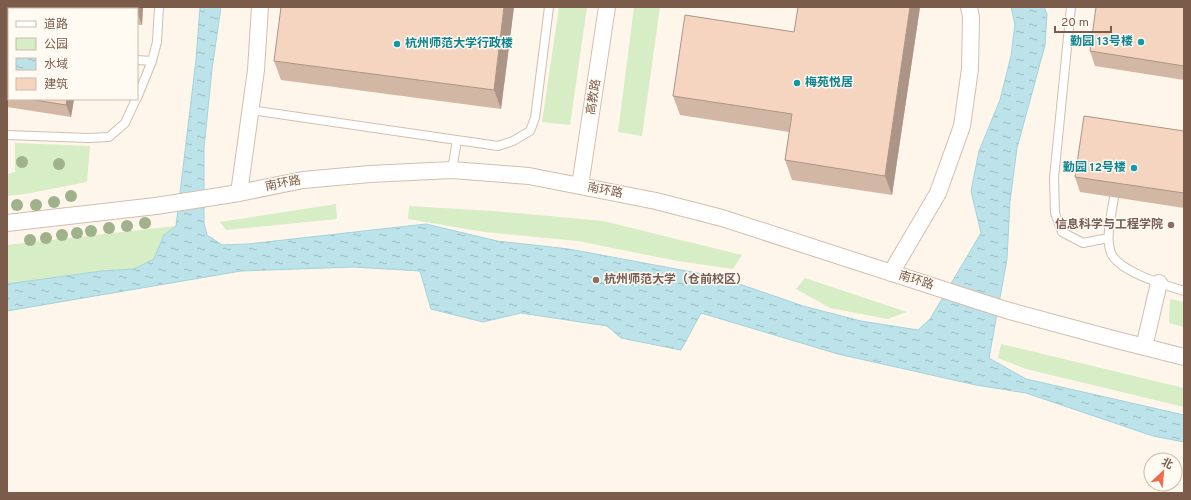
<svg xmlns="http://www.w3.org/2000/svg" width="1191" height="500" font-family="Overpass,'Noto Sans SC',sans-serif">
<defs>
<pattern id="water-ripples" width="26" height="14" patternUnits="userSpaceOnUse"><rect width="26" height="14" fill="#bce3e9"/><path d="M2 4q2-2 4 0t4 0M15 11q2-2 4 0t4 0" fill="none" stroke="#9ebbbf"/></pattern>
</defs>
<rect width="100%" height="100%" fill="#fef6ea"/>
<path fill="#d6edc6" d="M559,7H587L570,125L542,122Z
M634,7H660L642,136L618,132Z
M15,143L90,146L87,182L25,194L7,196V174L15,172Z
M336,204L337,219L226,230L220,222Z
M409,206L493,211L603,221L742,255L733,269L677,261L578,241L484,232L408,219Z
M175,226L164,235L154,259L134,269L102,271L7,284V245Z
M805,278L907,312L887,319L830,308L796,289Z
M1170,299L1184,302V327L1169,323Z
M1001,344L1184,388V407L1026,369L998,358Z"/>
<path fill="url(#water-ripples)" stroke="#a2d3dc" d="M200,7H221L212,69L204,148V223L207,235L222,245L248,244L426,224L497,241L569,249L719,277L803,306L861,321L918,330L930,319L981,233L971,191L979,151L1000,100L1011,56L1015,24L1011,7H1044L1047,14L1045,45L1017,148L1010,201L1007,259L989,358L1026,379L1184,415V442L1153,436L1026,393L976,385L838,354L701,313L681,350L621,338L607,326L521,313L483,322L431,309L420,271L354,267L241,271L7,311V284L102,271L134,269L154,259L164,235L176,226L196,60Z"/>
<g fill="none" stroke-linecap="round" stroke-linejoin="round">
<g stroke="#d2beae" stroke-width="10">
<path id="service" d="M1071,7L1054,178L1055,213L1062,232L1083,243L1108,238
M20,9V7
M7,46H9
M137,60L152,61
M137,98L152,61L157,42L159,7
M251,110L498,146L513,141L530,131L535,118L549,7
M7,135L88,138L109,137L125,123L136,99
M452,170L457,140
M1114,197C1112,212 1105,238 1111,253C1119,272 1165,285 1184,291"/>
</g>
<g stroke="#d2beae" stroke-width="18">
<path id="minor" d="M580,186L607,7
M239,193L256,70L260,7
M7,223L156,206L239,193L303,180L370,174L452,170L529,176L656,201L722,218L1006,310L1113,339L1184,357
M891,273L938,193L962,126L970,69L971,17L969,7
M1144,347L1159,283"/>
</g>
<use href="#service" stroke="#fff" stroke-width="8"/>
<use href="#minor" stroke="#fff" stroke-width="16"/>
</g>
<g fill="#9fb28c">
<circle cx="22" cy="162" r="6"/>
<circle cx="59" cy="164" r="6"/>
<circle cx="71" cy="196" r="6"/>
<circle cx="54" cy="202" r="6"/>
<circle cx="17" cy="205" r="6"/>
<circle cx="36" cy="205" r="6"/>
<circle cx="145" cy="223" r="6"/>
<circle cx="127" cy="226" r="6"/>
<circle cx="109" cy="228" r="6"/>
<circle cx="91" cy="231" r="6"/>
<circle cx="77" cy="233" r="6"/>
<circle cx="62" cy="235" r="6"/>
<circle cx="46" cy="238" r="6"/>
<circle cx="30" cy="240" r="6"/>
</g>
<path fill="#d3b7a5" d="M42,7H143L142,25H137V9H42Z
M281,7H514L501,109L281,80L274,61Z
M920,7L892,195L792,180L785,160L789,132L680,115L673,96L794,32Z
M1184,7V80L1095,66L1090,51Z
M7,50L9,51V99H74L71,117L7,107Z
M1184,131V208L1080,192L1075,177Z"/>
<path fill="#ac9586" d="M7,7H9L7,18Z
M137,7H143L142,25L137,12Z
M504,7H514L501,109L494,90Z
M910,7H920L892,195L885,176Z
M67,99H74L71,117L66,105Z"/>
<path fill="#f5d5c0" stroke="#ac9586" d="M105,7H137L136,9H125Z
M281,7H504L494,90L274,61Z
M798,7H910L885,176L785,160L792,114L673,96L685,15L794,32Z
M1096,7H1184V66L1090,51Z
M7,50L9,51V96H7Z
M28,99H67L66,105Z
M1084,116L1184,131V193L1075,177Z"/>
<g fill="#0f9aa8" stroke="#fffaf2" stroke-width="1.5">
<circle cx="1141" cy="42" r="4"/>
<circle cx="397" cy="44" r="4"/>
<circle cx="797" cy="83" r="4"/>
<circle cx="1134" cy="168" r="4"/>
</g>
<g fill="#8d6e63" stroke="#fffaf2" stroke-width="1.5">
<circle cx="1171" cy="225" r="4"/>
<circle cx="596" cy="280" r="4"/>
</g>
<g text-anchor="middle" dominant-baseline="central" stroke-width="3" stroke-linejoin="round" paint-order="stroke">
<g font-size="12" font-weight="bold" fill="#0d838f" stroke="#fffaf2" text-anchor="end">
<text x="1133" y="42">勤园 13号楼</text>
<text x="405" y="44" text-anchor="start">杭州师范大学行政楼</text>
<text x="805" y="83" text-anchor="start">梅苑悦居</text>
<text x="1126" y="168">勤园 12号楼</text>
</g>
<g font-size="12" fill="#7b5c4b" stroke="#fffaf2">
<text transform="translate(594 97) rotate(-81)">高教路</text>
<text transform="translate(283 184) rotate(-11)">南环路</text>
<text transform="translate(605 191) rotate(11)">南环路</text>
<text transform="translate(916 281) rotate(17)">南环路</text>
</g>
<g font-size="12" font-weight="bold" fill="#785e54" stroke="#fffaf2" text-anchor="end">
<text x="1163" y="225">信息科学与工程学院</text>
<text x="604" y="280" text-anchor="start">杭州师范大学（仓前校区）</text>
</g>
</g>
<rect width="1191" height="500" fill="none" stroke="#7b5c4b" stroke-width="16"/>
<rect x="8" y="8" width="130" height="92" fill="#fffaf2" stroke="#cabbaf"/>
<rect x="16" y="21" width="20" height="6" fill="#ffffff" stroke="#cabbaf"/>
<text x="44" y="28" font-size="12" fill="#7b5c4b">道路</text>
<rect x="16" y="38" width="20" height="12" fill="#d6edc6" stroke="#cabbaf"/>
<text x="44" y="48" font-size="12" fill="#7b5c4b">公园</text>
<rect x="16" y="58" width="20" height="12" fill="url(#water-ripples)" stroke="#cabbaf"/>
<text x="44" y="68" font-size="12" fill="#7b5c4b">水域</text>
<rect x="16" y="78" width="20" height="12" fill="#f5d5c0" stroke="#cabbaf"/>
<text x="44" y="88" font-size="12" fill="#7b5c4b">建筑</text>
<g transform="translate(1163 472) rotate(26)"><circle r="19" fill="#fffaf2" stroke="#cabbaf"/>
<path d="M0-3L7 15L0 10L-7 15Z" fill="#ed6d49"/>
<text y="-6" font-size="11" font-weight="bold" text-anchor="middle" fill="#7b5c4b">北</text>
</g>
<path d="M1055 26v6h56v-6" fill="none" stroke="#7b5c4b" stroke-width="2"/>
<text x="1061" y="26" font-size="12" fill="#7b5c4b" stroke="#fffaf2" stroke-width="3" paint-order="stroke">20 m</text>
</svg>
